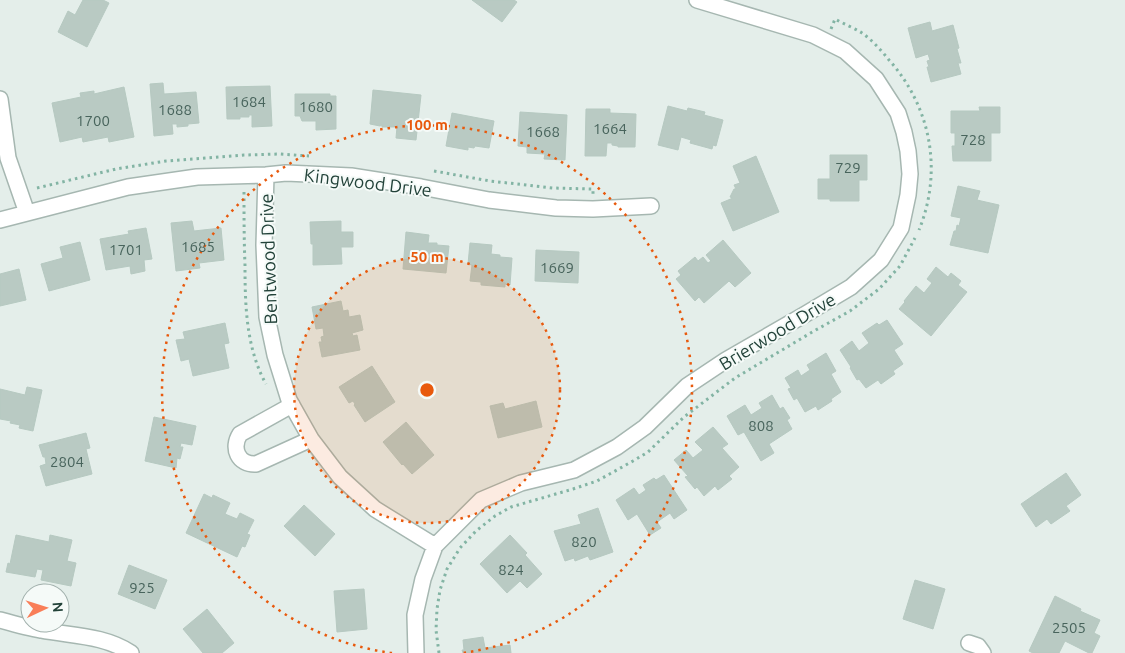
<svg xmlns="http://www.w3.org/2000/svg" width="1125" height="653" font-family="Ubuntu,sans-serif">
<rect width="100%" height="100%" fill="#e4eeea"/>
<path fill="#b9cac3" stroke="#b6c9c1" d="M83,0H103L109,3L87,47L58,32L68,11L75,15Z
M472,0H514L517,2L502,22Z
M930,22L932,31L953,25L959,48L957,49L961,63H958L961,74L931,82L927,67H929L927,61L930,60L928,54L916,58L908,28Z
M163,83L164,94L196,92L199,123L188,124V126L177,127V124H172L173,134L154,136L150,84Z
M270,86L272,126L252,127V115H249V117H240V119H227L226,87Z
M124,87L134,137L109,142L108,137L83,142L82,137L60,142L52,103L81,97L80,93L94,91V94Z
M373,90L421,95L416,140L396,138L397,127H382V125L380,126L370,124Z
M295,94H330V96H336V129L316,130V121H302L300,116H295Z
M668,106L687,111L688,108L705,112L704,115L723,120L716,146L713,145L712,149L690,143L691,140L681,137L678,150L658,145Z
M979,107H1000V133H991V161H953L952,146H955V133H951V111H980Z
M586,109H610V113L636,114L635,147H618V146L612,145V143H607L606,156H585Z
M520,112L567,115L565,160L544,159L545,154L527,153V147L518,146Z
M452,113L494,121L489,148L475,146L474,148L468,147V150L446,146Z
M830,155H867V180H859V201H830V199H818V179H830Z
M756,156L779,212L733,231L721,203L733,198L730,197L734,189H736L734,185L740,183L733,166Z
M958,186L980,191L977,200L999,205L988,253L950,245L954,231H956L957,225L959,226L961,218L951,216Z
M192,221L194,231L221,228L224,260L199,263L200,268L176,271L171,223Z
M341,221V232H353V247H341L342,264L313,265V244H311L310,222Z
M146,228L152,259L144,260L145,271L131,274L130,266L106,270L100,239L129,234L128,231Z
M406,232L429,235L428,243H437V245L449,246L446,273L403,269Z
M723,240L751,273L735,287L729,281L704,303L699,297L695,301L676,279L681,275L678,271L695,257L698,261L703,257L708,263L711,261L706,255Z
M80,242L90,280L49,291L41,264L63,258L60,247Z
M470,243L492,245L491,254L500,255V257L512,258L510,285L505,284V287L481,285V282L470,281L472,265L468,264Z
M536,250L579,252L578,283L535,281Z
M936,267L948,277L951,273L961,281L958,285L967,292L931,336L899,309L905,302L904,301L916,286L924,293L932,283L927,279Z
M19,269L26,300L0,306V274Z
M341,301L343,311L348,310L349,317L360,315L363,330L352,333L353,336L357,335L360,350L322,357L319,342H322L321,337L324,336L323,328L316,329L312,307Z
M887,320L903,344L894,350L903,364L893,371L895,374L881,384L878,380L866,388L859,379L857,380L850,368L851,367L840,350L852,341L859,351L869,343L862,333L877,323L879,325Z
M225,323L229,343L224,344L229,368L193,376L189,359L181,361L176,340L185,339L183,332Z
M826,353L836,371L831,374L841,392L831,399L832,401L818,410L816,406L805,412L797,398L794,400L788,389L791,388L785,378L798,370L801,376L810,370L807,365Z
M372,366L395,402L365,422L354,405L355,404L353,401L349,403L339,387Z
M27,387L42,390L33,431L19,428L20,425L10,423L11,421L0,419V389L25,395Z
M772,395L780,409L783,407L790,418L787,420L792,429L769,444L774,453L761,461L744,432L738,435L727,416L745,405L751,415L762,408L759,403Z
M536,401L542,427L498,438L490,406L503,403L505,409Z
M154,417L196,426L192,445L181,443L180,447H183L180,459L177,458L176,468L145,461Z
M406,422L434,455L412,474L403,464L402,465L383,442Z
M713,427L728,444L722,448L739,467L729,476L732,479L718,490L715,486L704,496L697,487L695,489L685,477L688,476L674,460L686,450L693,458L703,450L695,442Z
M86,433L90,448L86,449L92,474L46,486L40,466L46,464L45,457H43L39,445Z
M1066,473L1081,495L1066,506L1070,511L1051,524L1047,519L1036,527L1021,504Z
M664,475L687,510L674,519L670,513L657,522L661,528L650,535L637,514L628,520L616,500L634,488L639,495L646,490L643,485L654,478L656,480Z
M204,494L212,498L213,495L230,503L225,514L237,519L240,513L254,520L247,534L250,535L245,547L242,546L237,557L186,533Z
M304,505L335,534L315,556L284,526Z
M598,508L613,552L590,560L588,556L575,561L574,558L565,561L554,531L581,524L578,515Z
M16,535L49,542L50,535L72,540L67,561L76,563L71,586L41,580L43,570L37,569L35,577L6,572L8,563L10,564Z
M510,535L527,553L525,555L542,574L527,588L520,581L507,593L480,564Z
M129,565L167,580L155,609L118,594Z
M915,580L945,589L933,629L903,619Z
M364,589L367,629L337,632L334,591Z
M1055,596L1081,609L1080,611L1100,620L1094,633L1100,636L1092,653H1089L1065,641L1059,653H1033L1029,651Z
M207,609L234,643L222,653H203L183,629Z
M483,637L485,648L510,645L511,653H463L462,650H464L463,640Z"/>
<g fill="none" stroke-linecap="round" stroke-linejoin="round">
<g stroke="#a6b7b1" stroke-width="18">
<path id="minor" d="M0,99L8,158L27,213
M266,175L264,245L267,317L275,355L289,400L311,439L340,477L375,509L435,546
M0,220L128,187L197,177L266,175L286,173L351,176L421,187L489,200L556,208L593,209L651,206
M292,405L240,434C231,448 238,465 256,464L311,439
M0,620C14,624 28,628 41,630C71,636 104,635 131,653
M969,643L978,646L983,653
M416,653L415,615L423,579L435,546L481,500L521,483L574,470L617,447L645,427L687,386L726,360L804,315L851,287L881,260L901,228L908,195L910,174L908,151L904,132L898,113L876,79L845,51L813,35L697,0"/>
</g>
<path stroke="#83b4a4" stroke-width="3" stroke-dasharray="2.5 4" stroke-linecap="butt" d="M831,29L835,19C844,24 854,28 862,33C872,40 881,50 889,60C931,107 943,171 919,230
M434,171L490,181L553,188L593,189V195
M37,188L116,169L166,161L244,155L280,154L309,156
M244,192C244,216 244,240 245,265C245,305 246,348 266,384
M439,653L436,630L437,609L440,590L447,569L460,548L476,531L495,516L511,507L573,489L597,481L633,461L648,452L684,417L735,378L814,331L850,311L879,289L900,266L915,238"/>
<use href="#minor" stroke="#fff" stroke-width="15"/>
</g>
<circle cx="427" cy="390" r="133" fill="#e8590c" fill-opacity=".12"/>
<g fill="none" stroke="#e8590c" stroke-width="2.5" stroke-dasharray="2.5 5">
<circle cx="427" cy="390" r="133"/>
<path d="M392 653A265 265 0 1 1 462 653"/>
</g>
<g text-anchor="middle" dominant-baseline="central" stroke-width="4" stroke-linejoin="round" paint-order="stroke">
<g font-size="15" fill="#48645c">
<text x="249" y="101">1684</text>
<text x="316" y="106">1680</text>
<text x="175" y="109">1688</text>
<text x="93" y="120">1700</text>
<text x="610" y="128">1664</text>
<text x="543" y="131">1668</text>
<text x="973" y="139">728</text>
<text x="848" y="167">729</text>
<text x="198" y="246">1685</text>
<text x="126" y="249">1701</text>
<text x="557" y="267">1669</text>
<text x="761" y="425">808</text>
<text x="67" y="461">2804</text>
<text x="584" y="541">820</text>
<text x="511" y="569">824</text>
<text x="142" y="587">925</text>
<text x="1069" y="627">2505</text>
</g>
<g font-size="18" fill="#224239" stroke="#f5faf8">
<text transform="translate(368 182) rotate(7)">Kingwood Drive</text>
<text transform="translate(268 259) rotate(-92)">Bentwood Drive</text>
<text transform="translate(777 331) rotate(-31)">Brierwood Drive</text>
</g>
</g>
<circle cx="427" cy="390" r="8" fill="#e8590c" stroke="#f5faf8" stroke-width="2.5"/>
<g font-size="15" text-anchor="middle" font-weight="bold" fill="#e8590c" stroke="#f5faf8" stroke-width="4" stroke-linejoin="round" paint-order="stroke">
<text x="427" y="130">100 m</text>
<text x="427" y="262">50 m</text>
</g>
<g transform="translate(45 608) rotate(86)"><circle r="24" fill="#f5faf8" stroke="#a1b0ac"/>
<path d="M0-4L9 19L0 12L-9 19Z" fill="#f97e58"/>
<text y="-8" font-size="14" font-weight="bold" text-anchor="middle" fill="#224239">N</text>
</g>
</svg>
